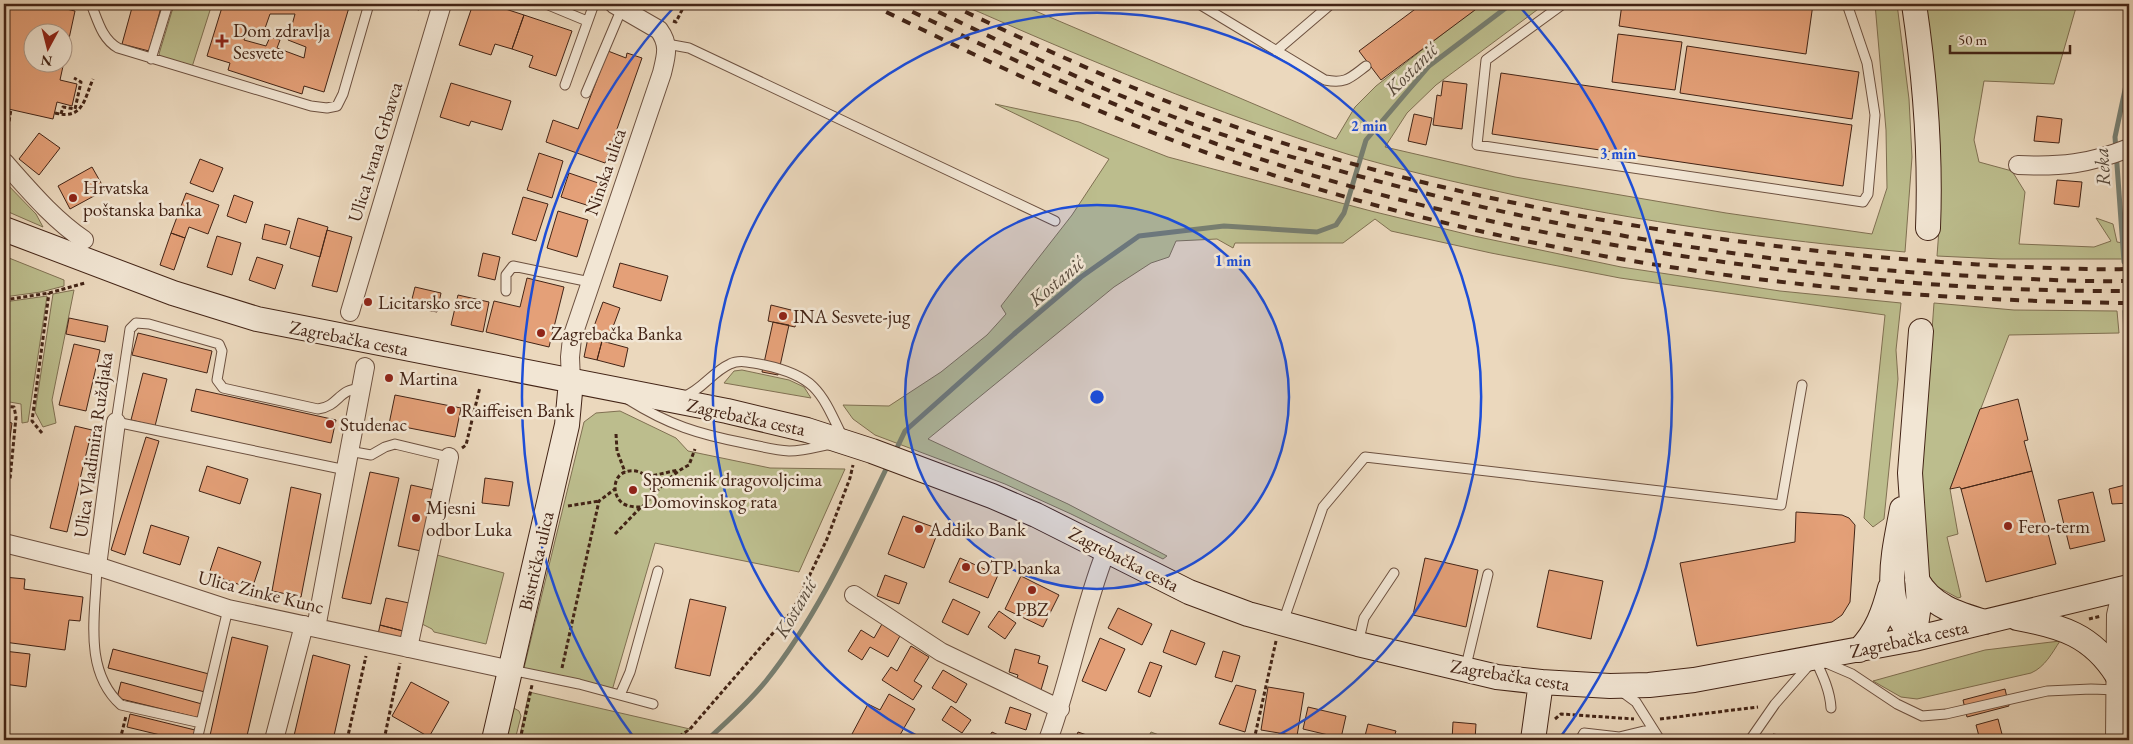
<svg xmlns="http://www.w3.org/2000/svg" width="2133" height="744" font-family="'EB Garamond',serif">
<rect width="100%" height="100%" fill="#ebd8bd"/>
<filter id="stains"><feTurbulence type="fractalNoise" baseFrequency=".004" numOctaves="4"/><feColorMatrix values="0 0 0 0 .2 0 0 0 0 .09 0 0 0 0 .02 0 0 0 .5 -.17"/></filter>
<radialGradient id="worn" r=".72"><stop offset=".6" stop-color="#630" stop-opacity="0"/><stop offset="1" stop-color="#630" stop-opacity=".3"/></radialGradient>
<path fill="#bcbd8d" stroke="#807052" d="M178,4H212L192,67L161,57L159,54L172,11Z
M961,4H1019L1336,139L1355,107L1376,86L1481,4H1545L1436,85L1407,113L1385,147L1515,177L1726,213L1872,234L1887,188L1886,130L1875,4H1897L1909,99L1912,157L1905,252C1772,240 1641,222 1510,194C1455,182 1400,170 1347,154C1215,113 1087,60 961,4Z
M1925,4H2077L2054,84L1984,81L1974,140L1979,162L2012,171L2025,192L2019,244L2094,247L2111,241L2096,218L2113,224L2117,242L2129,244V259H2001L1937,256L1939,229Z
M995,104L1079,122L1168,157L1371,211L1474,236L1621,267L1780,291L1901,303L1896,350L1898,379L1884,519L1873,527L1864,518L1885,315L1620,278L1491,253L1391,231L1375,219L1343,243H1235L1233,248L1217,239L1176,241L1169,257L1151,263L1114,287L928,439L1068,504L1167,556L1163,559L1071,514L1005,484L875,435L853,419L843,405L889,406L941,372L987,335L1006,314L1001,306L1072,215L1109,159Z
M4,181L36,214L43,227L4,210Z
M4,256L64,280V286L41,292L4,297Z
M74,290L52,400L56,423L43,427L35,412L53,294Z
M47,296L28,422L22,423L21,404L4,401V302Z
M1934,303L2014,310L2117,311L2119,333L2009,335L1950,489L1958,534L1947,537L1961,597L1958,598L1936,586L1930,577L1926,580L1919,509Z
M742,370L789,380L804,387L811,398L724,383L734,371Z
M620,411L676,438L688,451L770,468L845,469L799,572L655,543L611,694L523,672L584,422L596,413Z
M437,555L504,573L486,644L434,632L432,629L422,624Z
M2060,641C2052,653 2045,667 2031,673L1917,699L1901,697L1873,681L1985,650Z
M529,692L690,729L679,740H519Z
M512,707L519,711L521,716L515,740H504Z
M1151,732L1172,740H1147Z"/>
<g fill="none" stroke-linecap="round" stroke-linejoin="round">
<path stroke="#777e70" stroke-width="5" d="M2125,4L2129,9
M2124,262L2115,137L2129,71
M2125,311L2126,340L2129,347
M894,454L905,431L1014,334L1081,277L1139,236L1224,226L1317,232L1336,225L1344,213L1366,140L1429,66L1511,4
M707,740C727,722 749,702 766,681C818,616 853,537 889,463"/>
</g>
<path fill="#e4a078" stroke="#432416" fill-rule="evenodd" d="M4,4H44L75,11L60,80L77,84L72,106L57,102L53,119L4,108ZM32,32H62V62H32Z
M133,4H162L149,51L122,44Z
M223,4H350L324,92L304,86L302,94L228,70L230,63L207,56ZM270,14H295L288,40L306,47L304,58L277,48L280,40L270,37L266,46L244,40L248,29L263,34Z
M397,4H421L419,10Z
M473,4H490L524,15L512,49L495,44L491,55L459,45Z
M1422,4H1483L1381,80L1359,51Z
M1622,4H1813L1806,54L1619,26Z
M524,15L572,31L556,76L529,67L533,56L512,49Z
M1618,34L1682,42L1675,90L1612,82Z
M1687,46L1859,72L1852,119L1680,93Z
M608,51L626,58L627,53L642,58L605,163L546,142L553,120L578,129Z
M1501,73L1852,125L1843,186L1492,134Z
M1443,81L1467,84L1462,129L1433,125L1437,95L1441,96Z
M451,83L511,101L502,130L471,121L469,126L440,117Z
M1414,114L1432,118L1426,145L1408,141Z
M2037,116L2062,119L2059,143L2034,141Z
M39,133L60,148L39,175L19,159Z
M539,153L563,161L552,198L527,190Z
M200,159L223,168L213,192L190,183Z
M92,167L105,190L70,209L58,186Z
M569,173L604,185L596,208L561,197Z
M2057,180L2082,182L2079,207L2054,204Z
M186,193L219,205L208,234L189,227L185,238L171,233Z
M234,195L253,202L246,223L227,216Z
M523,197L548,204L536,241L512,234Z
M558,211L588,220L577,257L547,248Z
M298,218L328,227L320,257L290,248Z
M265,224L290,231L286,245L262,239Z
M327,230L352,237L337,292L312,286Z
M171,233L185,238L174,270L160,265Z
M217,236L241,243L232,275L207,267Z
M483,253L500,257L495,280L478,276Z
M257,257L283,265L275,289L249,280Z
M620,263L668,276L661,301L613,287Z
M527,278L564,287L549,347L486,332L494,301L520,307Z
M415,287L441,293L437,312L410,307Z
M458,295L489,302L483,332L451,325Z
M603,302L620,308L610,335L593,329Z
M771,305L799,312L795,327L768,321Z
M69,318L108,326L105,342L66,334Z
M773,322L789,325L778,375L762,372Z
M138,333L212,351L207,373L132,355Z
M588,338L602,341L597,360L584,357Z
M602,341L628,348L624,367L597,360Z
M74,344L100,350L86,411L59,405Z
M143,373L167,379L155,426L131,420Z
M196,389L336,420L331,443L191,411Z
M395,395L461,408L455,437L389,424Z
M2018,399L2028,440L2024,441L2032,471L1961,489L1960,487L1950,489L1980,409Z
M4,421L12,423L8,453H4Z
M75,426L92,430L67,532L50,528Z
M146,437L159,441L125,555L111,550Z
M207,466L248,479L240,504L199,491Z
M2032,471L2056,564L1986,582L1961,489Z
M370,472L399,478L371,604L342,598Z
M485,478L513,482L509,506L482,503Z
M2129,484V503L2112,504L2109,489Z
M411,485L434,490L421,551L398,546Z
M291,487L321,494L301,597L272,591Z
M2093,492L2105,541L2070,549L2058,500Z
M1796,512L1842,515L1849,518L1855,525L1850,602L1842,615L1832,622L1697,646L1680,563L1795,542Z
M903,516L939,529L924,568L888,554Z
M151,525L189,537L180,565L143,553Z
M218,547L261,562L252,589L209,574Z
M960,558L998,575L988,598L949,582Z
M1425,558L1478,570L1466,627L1413,615Z
M1549,570L1603,581L1591,639L1537,627Z
M885,575L907,583L899,604L877,596Z
M1021,576L1059,595L1043,627L1005,609Z
M4,577L25,579L24,589L83,597L80,621L69,620L65,650L4,642Z
M386,598L409,603L403,631L380,625Z
M690,599L726,607L710,676L675,668Z
M953,599L980,612L968,635L942,622Z
M1118,608L1152,624L1142,645L1108,628Z
M999,611L1016,623L1005,639L988,627Z
M882,624L900,636L888,657L870,647L862,660L848,651L861,630L874,638Z
M380,625L403,631L400,645L377,639Z
M1171,630L1205,643L1196,665L1163,652Z
M232,637L268,646L246,740H209Z
M1100,638L1125,649L1106,691L1082,681Z
M911,646L929,657L914,681L922,686L913,700L882,680L891,667L897,671Z
M113,649L209,674L205,692L108,668Z
M1015,649L1040,656L1038,663L1048,666L1041,690L1015,684L1018,675L1009,672Z
M4,651L30,654L26,687L4,684Z
M1223,651L1240,656L1232,682L1215,677Z
M313,655L350,665L333,740H293Z
M1150,662L1162,666L1150,697L1138,692Z
M943,670L967,684L956,703L932,688Z
M121,682L202,704L199,718L117,698Z
M411,682L449,702L429,737L392,716Z
M1236,685L1256,690L1245,732L1219,724Z
M1268,687L1304,693L1297,736L1261,730Z
M2005,689L2009,706L1967,717L1963,700Z
M889,694L915,709L897,740H864L852,734L868,704L880,710Z
M951,706L971,720L962,733L942,720Z
M1010,707L1031,714L1026,730L1005,723Z
M1308,707L1346,716L1341,738L1303,729Z
M130,714L195,730L193,740H181L127,727Z
M1998,719L2003,738L1980,740L1976,725Z
M1453,722L1476,724L1475,740H1452Z
M1368,724L1396,731L1393,740H1364Z
M992,732L1009,740H987Z
M1078,732L1101,740H1075Z
M1773,734L1792,737V740H1772Z"/>
<g fill="none" stroke-linecap="round" stroke-linejoin="round">
<g stroke="#6d5140" stroke-width="11">
<path id="lane" d="M91,4C98,21 102,39 118,48L311,106L327,108L337,106L343,94L369,4
M546,4L587,21
M1199,4L1325,80C1346,84 1350,78 1366,66
M1563,4L1486,60L1477,145L1863,202L1868,194L1875,115L1867,63L1847,4
M667,44L689,48L1055,221
M1276,51L1331,4
M151,59L168,4
M565,85L594,4
M586,93L622,8
M506,291V275L513,266L590,282
M683,397C702,390 712,372 730,364C740,359 753,363 764,365C816,376 821,392 843,438
M629,400C669,425 698,434 744,443C759,446 774,450 789,451C803,451 817,447 831,444
M349,451L371,455L385,447L395,444L449,457
M346,470L116,422L130,329L136,323L149,324L219,344L222,351L217,380L223,388L318,409C340,406 338,388 361,389
M97,566C96,612 82,670 121,705L201,723
M1283,622L1323,507L1365,457L1781,505L1802,385
M1358,644L1364,618L1394,573
M1815,659C1822,674 1830,690 1831,708
M1824,662L1852,674L1897,704L1922,716L1946,714L2047,691L2091,689L2117,690
M511,670L579,684L653,704
M1465,670L1488,574
M1621,691L1636,702L1660,740
M620,695L630,672L658,571
M197,740L228,609
M1580,740L1584,733L1619,737L1652,729
M1750,740L1775,704L1810,664"/>
</g>
<g stroke="#6d5140" stroke-width="20">
<path id="street" d="M4,162C29,190 53,219 84,240
M2018,165C2061,167 2089,164 2129,148
M350,312L442,4
M571,381L570,357L572,338L662,73C666,56 670,45 659,30L614,4
M4,543L97,566L228,609L511,670
M97,566L116,422
M854,595L941,652L1060,709
M316,628L365,367
M408,648L449,457
M274,740L304,625
M1048,740C1071,678 1082,612 1106,551
M2115,740L2116,615L2119,602L2129,587"/>
</g>
<g stroke="#432416" stroke-width="26">
<path id="secondary" d="M1914,4C1925,78 1931,153 1928,228
M4,229L173,293L257,319L727,411L807,430L872,451L992,496L1036,515L1189,592L1248,614L1358,644L1497,677L1541,682L1610,686L1649,685L1694,680L1914,639L2129,587
M1902,509C1894,553 1880,602 1914,639
M1917,580C1931,606 1958,614 1985,622
M2017,618C2061,626 2092,635 2117,675
M1914,639L1919,605L1910,473L1921,331
M1859,650C1877,632 1884,611 1890,588
M494,740L567,425L571,381
M1533,740L1541,682"/>
</g>
<path stroke="#432416" stroke-width="3" stroke-dasharray="4 2.5" stroke-linecap="butt" d="M673,21L676,22L685,4
M55,113C83,120 84,100 93,79
M61,114L63,107L75,109L81,82L74,78
M5,147L11,109
M4,300L49,293L85,283
M4,406L14,407L16,417L10,479
M42,433L32,421L49,293
M616,434L617,451L625,472
M462,448L466,445L480,387
M647,477L678,470
M651,498C651,494 652,490 651,486C649,472 631,466 620,475C611,484 615,501 626,505C631,507 637,507 642,507C657,492 670,474 689,465L695,449
M568,506L599,501
M615,534L641,507
M2089,619L2101,616
M562,668L599,501L615,489
M1555,719L1561,714L1634,719
M1660,719L1758,707
M347,739L357,740
M120,740L126,716
M347,740L366,656
M384,740L400,663
M520,740L532,685
M674,740L690,729L793,610L827,539L850,478L853,465
M1254,740L1276,641"/>
<use href="#lane" stroke="#f2e6d4" stroke-width="9"/>
<use href="#street" stroke="#f2e6d4" stroke-width="18"/>
<use href="#secondary" stroke="#f2e6d4" stroke-width="24"/>
<path stroke="#432416" stroke-width="4" stroke-dasharray="9 9" stroke-linecap="butt" d="M870,4C982,59 1094,113 1213,155C1505,257 1820,300 2129,303
M896,4C1001,54 1105,104 1214,143C1365,197 1523,232 1682,256C1830,278 1979,292 2129,291
M922,4C1005,44 1088,84 1174,117C1266,152 1361,178 1457,201C1620,240 1786,265 1953,275C2012,278 2071,282 2129,281
M949,4C1037,46 1127,88 1219,121C1339,165 1466,195 1592,218C1718,241 1843,256 1970,264C2023,267 2076,270 2129,269"/>
</g>
<circle cx="1097" cy="397" r="192" fill="#1d4ed8" fill-opacity=".12"/>
<g fill="none" stroke="#1d4ed8" stroke-width="2.5">
<circle cx="1097" cy="397" r="192"/>
<path d="M923 739A384 384 0 1 1 1271 739"/>
<path d="M635 739A575 575 0 0 1 676 5M1518 5A575 575 0 0 1 1559 739"/>
</g>
<g fill="#8f2418" stroke="#f2e6d4" stroke-width="2">
<path d="M219.5 33.5h5v5h5v5h-5v5h-5v-5h-5v-5h5z"/>
<circle cx="73" cy="198" r="5"/>
<circle cx="368" cy="302" r="5"/>
<circle cx="783" cy="316" r="5"/>
<circle cx="541" cy="333" r="5"/>
<circle cx="389" cy="378" r="5"/>
<circle cx="451" cy="410" r="5"/>
<circle cx="330" cy="424" r="5"/>
<circle cx="633" cy="490" r="5"/>
<circle cx="416" cy="518" r="5"/>
<circle cx="2008" cy="526" r="5"/>
<circle cx="919" cy="529" r="5"/>
<circle cx="966" cy="567" r="5"/>
<circle cx="1032" cy="590" r="5"/>
</g>
<g text-anchor="middle" dominant-baseline="central" stroke-width="5" stroke-linejoin="round" paint-order="stroke">
<g font-size="19" fill="#432416" stroke="#f2e6d4" text-anchor="start">
<text x="233" y="30">Dom zdravlja<tspan x="233" dy="22">Sesvete</tspan></text>
<text x="83" y="187">Hrvatska<tspan x="83" dy="22">poštanska banka</tspan></text>
<text x="378" y="302">Licitarsko srce</text>
<text x="793" y="316">INA Sesvete-jug</text>
<text x="551" y="333">Zagrebačka Banka</text>
<text x="399" y="378">Martina</text>
<text x="461" y="410">Raiffeisen Bank</text>
<text x="340" y="424">Studenac</text>
<text x="643" y="479">Spomenik dragovoljcima<tspan x="643" dy="22">Domovinskog rata</tspan></text>
<text x="426" y="507">Mjesni<tspan x="426" dy="22">odbor Luka</tspan></text>
<text x="2018" y="526">Fero-term</text>
<text x="929" y="529">Addiko Bank</text>
<text x="976" y="567">OTP banka</text>
<text x="1032" y="609" text-anchor="middle">PBZ</text>
</g>
<g font-size="19" fill="#432416" stroke="#f2e6d4">
<text transform="translate(375 152) rotate(-73)">Ulica Ivana Grbavca</text>
<text transform="translate(605 172) rotate(-71)">Ninska ulica</text>
<text transform="translate(349 338) rotate(11)">Zagrebačka cesta</text>
<text transform="translate(746 417) rotate(12)">Zagrebačka cesta</text>
<text transform="translate(93 445) rotate(-82)">Ulica Vladimira Ruždjaka</text>
<text transform="translate(1124 559) rotate(27)">Zagrebačka cesta</text>
<text transform="translate(536 561) rotate(-77)">Bistrička ulica</text>
<text transform="translate(261 592) rotate(14)">Ulica Zinke Kunc</text>
<text transform="translate(1909 639) rotate(-12)">Zagrebačka cesta</text>
<text transform="translate(1510 675) rotate(9)">Zagrebačka cesta</text>
</g>
<g font-size="20" font-style="italic" fill="#584a3c" stroke="#f2e6d4">
<text transform="translate(1411 69) rotate(-45)">Kostanić</text>
<text transform="translate(2102 167) rotate(-94)">Reka</text>
<text transform="translate(1056 281) rotate(-40)">Kostanić</text>
<text transform="translate(795 608) rotate(-60)">Kostanić</text>
</g>
</g>
<circle cx="1097" cy="397" r="8" fill="#1d4ed8" stroke="#f2e6d4" stroke-width="2.5"/>
<g font-size="15" text-anchor="middle" font-weight="bold" fill="#1d4ed8" stroke="#f2e6d4" stroke-width="5" stroke-linejoin="round" paint-order="stroke">
<text x="1369" y="131">2 min</text>
<text x="1618" y="159">3 min</text>
<text x="1233" y="266">1 min</text>
</g>
<rect width="2133" height="744" fill="none" stroke="#ebd8bd" stroke-width="20"/>
<rect x="5" y="5" width="2123" height="734" fill="none" stroke="#432416" stroke-width="2.5"/>
<rect x="10" y="10" width="2113" height="724" fill="none" stroke="#432416"/>
<g transform="translate(48 48) rotate(187)"><circle r="24" fill="#f2e6d4" stroke="#ac9888"/>
<path d="M0-4L9 19L0 12L-9 19Z" fill="#8f2418"/>
<text y="-8" font-size="14" font-weight="bold" text-anchor="middle" fill="#432416">N</text>
</g>
<path d="M1950 45v8h120v-8" fill="none" stroke="#432416" stroke-width="2.5"/>
<text x="1958" y="45" font-size="15" fill="#432416" stroke="#f2e6d4" stroke-width="4" paint-order="stroke">50 m</text>
<rect width="100%" height="100%" filter="url(#stains)"/>
<rect width="100%" height="100%" fill="url(#worn)"/>
</svg>
